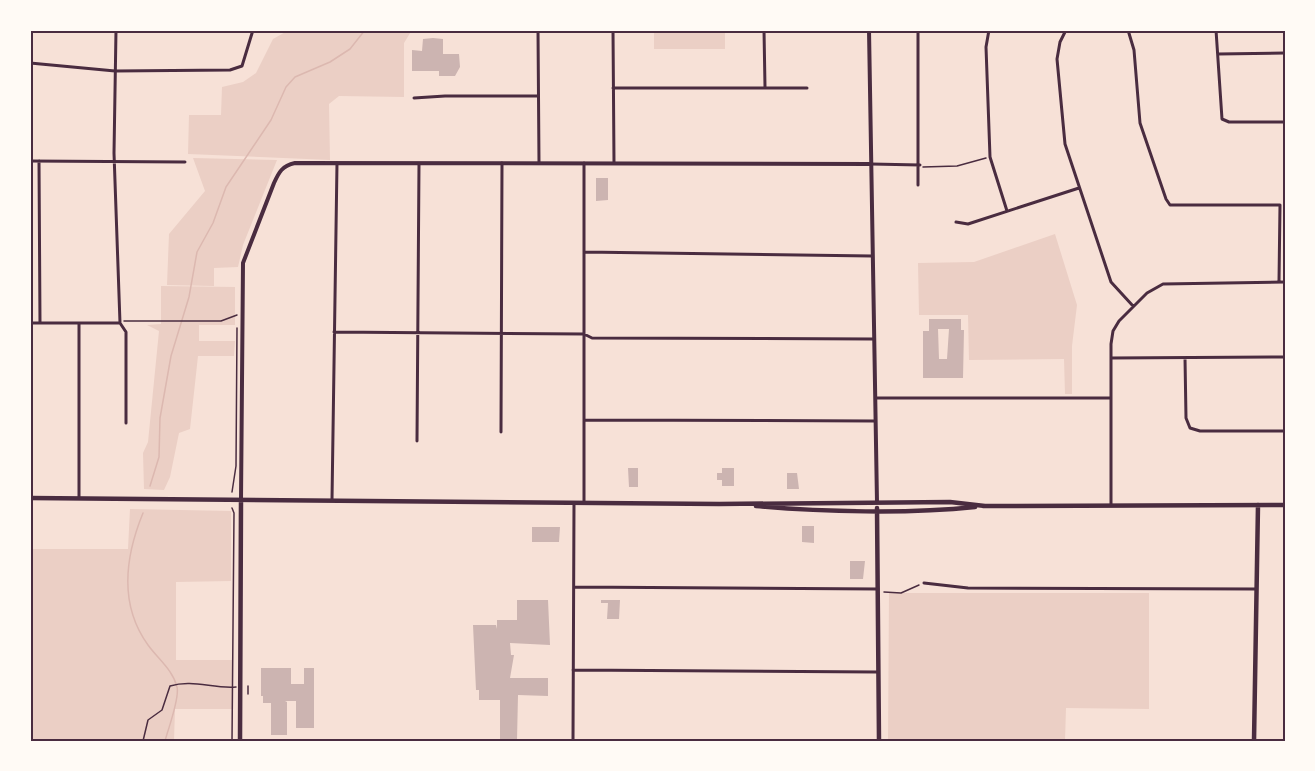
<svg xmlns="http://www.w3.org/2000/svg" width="1315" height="771" font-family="'Source Serif 4',serif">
<rect width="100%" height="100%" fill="#f7e1d7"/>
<path fill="#ebcfc5" d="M289,30H412L404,43V97L339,96L329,104L330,160L188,154L189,115H221L222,87L243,82L256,73L273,39Z
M654,30H725V49H654Z
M193,158L277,160L243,245L238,267L214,268V286L167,285L169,234L205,191Z
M1055,234L1077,305L1072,346V394H1065L1064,359L969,360L968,315H919L918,263L974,262Z
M161,286L235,287V325H199V341H235L234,356H198L190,429L179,433L170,477L164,490L144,489L143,453L148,442L159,331L147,325L161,324Z
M130,509L231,511V581L176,582V660H232V709H175L174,741H30V549H128Z
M889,593H1149V709L1066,708L1065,741H888Z"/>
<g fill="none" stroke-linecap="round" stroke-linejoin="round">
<path stroke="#dcb8b0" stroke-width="1.5" d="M150,486L159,457L160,418L171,356L189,297L197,252L213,223L226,187L271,120L286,87L295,77L330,62L350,49L365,30
M143,513C125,557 119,605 148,645C158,659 173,670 177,687C180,698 168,729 165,741"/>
</g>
<path fill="#ccb4b1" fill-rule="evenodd" d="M433,38L443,39V54H459L460,67L455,76H439V71H412V50L422,51L423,39Z
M596,178H608V200L596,201Z
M929,319H961V330H964L963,378H923V331H929ZM938,329H949L947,359H939Z
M628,468H638V487H629Z
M722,468H734V486H722V480H717V473H722Z
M787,473H797L799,489H787Z
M802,526H814V543L802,542Z
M532,527H560L559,542H532Z
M850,561H865L863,579H850Z
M517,600H548L550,645L510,643L511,655H514L510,678H548V696L518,695L517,740H500V700H479V690H476L473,625H496L497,629V620H517Z
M601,600H620L619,619H607L608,603H601Z
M261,668H291V684H304V668H314V728H296V701H285L287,702V735H271V703H263V696H261Z"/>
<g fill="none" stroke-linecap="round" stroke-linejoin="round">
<path stroke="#4a2c40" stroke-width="1.5" d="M923,167L957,166L986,158
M124,321H221L237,315
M232,492L236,466L237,328
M232,508L234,513L232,741
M884,592L901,593L919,585
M248,686V694
M143,741L148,720L162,710L170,686C193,679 213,689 236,687"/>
<path stroke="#4a2c40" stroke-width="3" d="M116,30L114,153L120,323
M538,30L539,163
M613,30L614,163
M764,30L765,87
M918,30V185
M989,30L986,47L990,157L1007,211
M1066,30L1060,42L1057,59L1065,144L1111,282L1133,306
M1128,30L1134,50L1140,123L1166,199L1170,205H1280L1279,282
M1216,30L1222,119L1229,122H1285
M1218,54L1285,53
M30,63L115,71L230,70L242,66L253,30
M613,88H807
M414,98L445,96H538
M30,161L185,162
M39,161L40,323
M871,164L920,165
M956,222L968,224L1079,188
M584,252L872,256
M30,323H120
M120,323L126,332V423
M79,324V498
M334,332L584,334L592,338L873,339
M1111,358L1285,357
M1185,358L1186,418L1190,428L1200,431H1285
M876,398H1110
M584,420L874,421
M501,432L502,163
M417,441L419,164
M332,500L337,163
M584,503V163
M1111,505V344L1113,331L1119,321L1147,293L1163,284L1285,282
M924,583L968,588L1256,589
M574,587L878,589
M573,670L877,672
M573,741L574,503"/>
<path stroke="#4a2c40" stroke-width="4" d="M869,30L877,502
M241,500L243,263L274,183C279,172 282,166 295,163L871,164"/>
<path stroke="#4a2c40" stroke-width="4.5" d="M30,498L719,504L950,502L985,506
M756,506C822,512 909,514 975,507
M983,506L1285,505
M877,508L879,741
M240,741L241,500
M1254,741L1258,505"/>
</g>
<rect width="1315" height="771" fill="none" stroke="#fffaf5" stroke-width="63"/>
<rect x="32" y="32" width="1252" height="708" fill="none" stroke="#4a2c40" stroke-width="2"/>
</svg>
